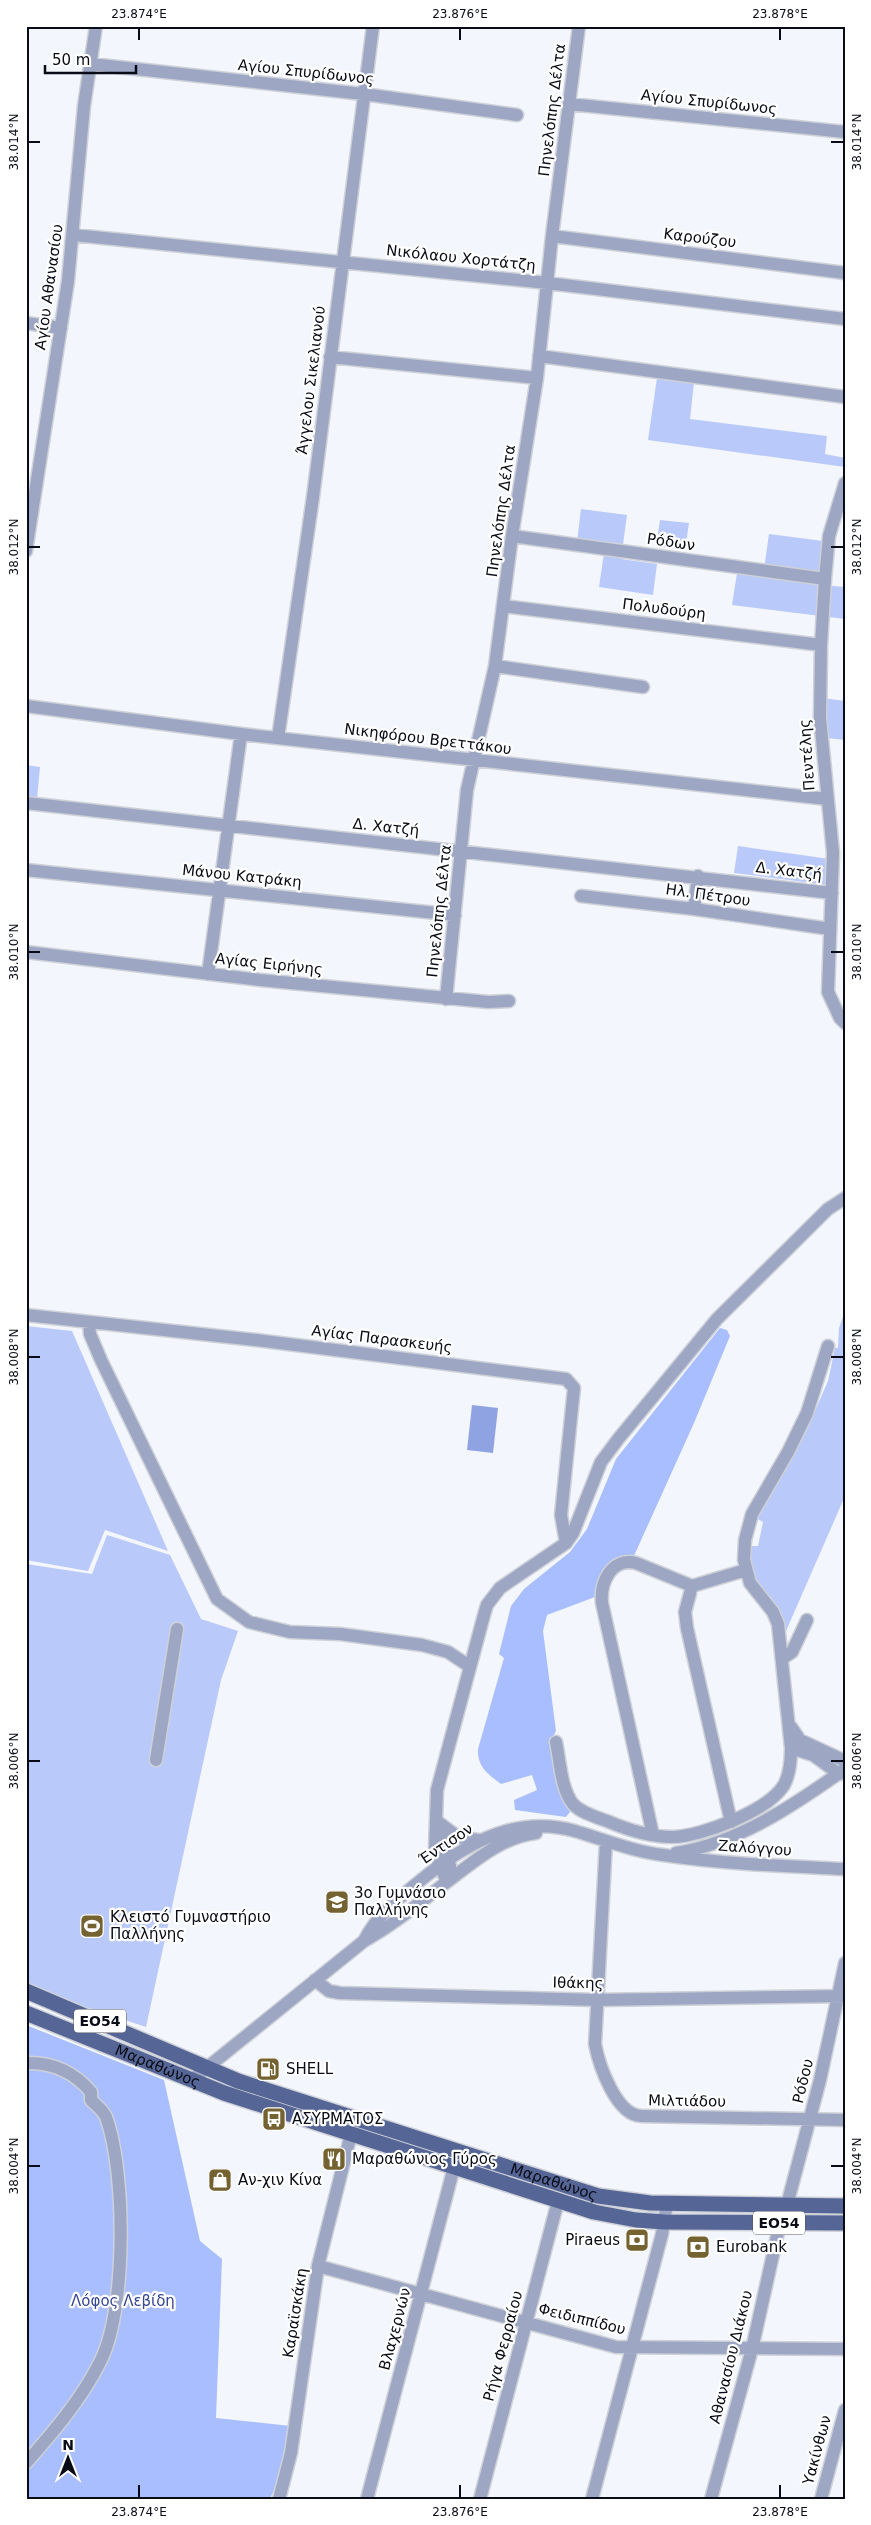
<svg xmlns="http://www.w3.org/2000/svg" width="871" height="2525" font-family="'DejaVu Sans',sans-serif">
<rect width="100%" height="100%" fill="#f4f6fd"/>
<path fill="#b9c9f9" d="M657,378L694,382L690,419L827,436L825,454L845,458V467L648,440Z
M581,509L627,515L621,559L657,564L653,595L599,587L605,546L577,542Z
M660,520L689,523L685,550L656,546Z
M769,534L823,541L821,585L845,587V619L732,605L737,573L763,576Z
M815,697L845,701V740L818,737Z
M26,765L40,767L37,799L26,798Z
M738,846L837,860L836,886L734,873Z
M845,1311V1496L786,1631L777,1607L771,1597L762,1593L751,1574L749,1546H758L763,1522L756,1518L805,1434L828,1381L835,1348H838L839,1328Z
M26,1326L72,1331L168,1551L105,1530L88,1571L26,1560Z
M107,1535L170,1555L201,1619L238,1631L221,1680L146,2027L26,1987V1564L92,1574Z"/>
<path fill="#a9befe" d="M720,1328L727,1330L730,1336L694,1423L633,1558L597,1587L595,1597L547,1615L543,1631L556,1731L550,1742L562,1795L570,1812L566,1817L515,1810L514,1800L537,1790L532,1775L501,1784C488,1774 477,1767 478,1749L504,1658L499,1654L511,1606L524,1589L570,1552L587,1529L616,1459Z
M26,2025L164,2080L200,2241L222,2259L216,2418L291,2426L277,2483L270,2499H26Z"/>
<path fill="#8fa3e2" d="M472,1405L498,1408L493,1453L467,1450Z"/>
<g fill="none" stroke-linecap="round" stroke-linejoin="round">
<g stroke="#ced1d8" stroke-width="15">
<path id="minor" d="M91,64L363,94L517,115
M569,104L845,132
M74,235L547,283L845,319
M552,236L845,273
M26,323L61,328
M539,356L845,397
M330,357L537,378
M845,483L829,536L825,579L821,645L820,718L833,853L828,992L840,1018L845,1023
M512,536L825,579
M26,551L68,281L84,106L96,26
M503,606L821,645
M495,666L643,687
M26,706L241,734L827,799
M278,738L313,497L373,26
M26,803L832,893
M26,870L455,915
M581,896L694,909L830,929
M694,909L698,876
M26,952L260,980L488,1002L509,1001
M208,974L241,734
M446,999L467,790L495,666L512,536L537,378L552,236L579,26
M26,1315L256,1340L566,1379L574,1388L561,1515L566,1543
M89,1322L90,1334L101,1360L217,1599L249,1622L290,1632L340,1634L422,1645L448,1652L469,1666
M692,1586L685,1612L687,1628L731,1822
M783,1658L792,1652L807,1620
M791,1727L800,1740L845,1761
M556,1742C560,1761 561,1789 573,1804C581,1813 596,1817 607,1821C628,1830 649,1837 673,1837C702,1836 768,1811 784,1785C790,1774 791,1761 791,1748L778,1624L773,1612L750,1583L744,1560L745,1540L752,1514L788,1452L807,1413L828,1346
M791,1748L813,1755L839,1774
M156,1760L177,1629
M438,1822L458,1837L478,1840
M439,1825L450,1866
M653,1835L602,1603C600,1583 611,1557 636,1563L692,1586L746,1570
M606,1842L595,2044C599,2065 616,2115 641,2116L845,2120
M676,1853C739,1843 794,1805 845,1769
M447,1882L438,1861L435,1849L437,1790L484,1615L487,1605L500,1588L566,1543L573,1533L601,1462L619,1438L717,1319L828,1209L845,1198
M364,1941C378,1913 402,1896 426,1876C470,1841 518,1815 575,1831C605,1840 632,1851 663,1855C723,1864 784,1866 845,1869
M315,1980L329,1991L340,1993L597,2000L845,1996
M26,2063C53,2062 74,2072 91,2092V2100C96,2105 103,2110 106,2117C126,2171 127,2311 100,2362C81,2400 54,2431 26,2463
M193,2079L364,1941C395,1924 423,1900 452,1878C477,1859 503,1837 536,1833
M787,2205L820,2080L845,1963
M318,2266L616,2347L845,2349
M279,2499L291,2453L318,2266L351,2134
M367,2499L454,2167
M480,2499L558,2201
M592,2499L662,2234L667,2204
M711,2499L752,2349L780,2223
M821,2499L845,2410"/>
</g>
<g stroke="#ced1d8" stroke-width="18">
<g id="major">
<path id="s1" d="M26,1991L238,2081L598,2196L650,2203L845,2206"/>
<path id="s2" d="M26,2013L224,2093L594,2212L636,2220L665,2222L845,2223"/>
</g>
</g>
<use href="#minor" stroke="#9da7c4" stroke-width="12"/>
<use href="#major" stroke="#556596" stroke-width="15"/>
</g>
<path fill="none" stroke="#090c16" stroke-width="2" d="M139,28V40M460,28V40M780,28V40M28,142H40M831,142H844M28,547H40M831,547H844M28,952H40M831,952H844M28,1357H40M831,1357H844M28,1761H40M831,1761H844M28,2166H40M831,2166H844M139,2485V2498M460,2485V2498M780,2485V2498"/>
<defs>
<g id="school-square" transform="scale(1.25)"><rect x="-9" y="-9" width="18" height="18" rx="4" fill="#746230" stroke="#fff"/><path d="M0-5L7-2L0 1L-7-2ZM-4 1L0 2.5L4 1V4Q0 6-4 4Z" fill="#fff"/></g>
<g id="stadium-square" transform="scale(1.25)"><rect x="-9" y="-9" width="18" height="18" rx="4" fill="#746230" stroke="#fff"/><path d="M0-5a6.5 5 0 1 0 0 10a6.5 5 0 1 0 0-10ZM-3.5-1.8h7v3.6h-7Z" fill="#fff"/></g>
<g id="fuel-square" transform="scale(1.25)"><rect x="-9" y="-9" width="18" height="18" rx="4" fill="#746230" stroke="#fff"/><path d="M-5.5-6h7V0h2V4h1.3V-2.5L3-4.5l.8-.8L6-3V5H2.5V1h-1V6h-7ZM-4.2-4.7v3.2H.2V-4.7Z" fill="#fff"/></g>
<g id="bus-square" transform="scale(1.25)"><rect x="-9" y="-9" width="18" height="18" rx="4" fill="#746230" stroke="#fff"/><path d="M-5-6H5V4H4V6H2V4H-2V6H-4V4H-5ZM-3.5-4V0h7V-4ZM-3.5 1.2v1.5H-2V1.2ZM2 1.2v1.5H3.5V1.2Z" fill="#fff"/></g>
<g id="restaurant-square" transform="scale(1.25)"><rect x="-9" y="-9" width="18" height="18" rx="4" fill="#746230" stroke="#fff"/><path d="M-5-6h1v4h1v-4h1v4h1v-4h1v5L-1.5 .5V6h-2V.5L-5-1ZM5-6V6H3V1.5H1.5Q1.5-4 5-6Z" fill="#fff"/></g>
<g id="shop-square" transform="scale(1.25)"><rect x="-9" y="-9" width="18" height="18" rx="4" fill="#746230" stroke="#fff"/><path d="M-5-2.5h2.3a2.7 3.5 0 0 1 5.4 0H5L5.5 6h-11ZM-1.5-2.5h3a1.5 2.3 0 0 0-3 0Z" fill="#fff"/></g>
<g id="bank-square" transform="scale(1.25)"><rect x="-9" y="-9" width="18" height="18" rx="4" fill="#746230" stroke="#fff"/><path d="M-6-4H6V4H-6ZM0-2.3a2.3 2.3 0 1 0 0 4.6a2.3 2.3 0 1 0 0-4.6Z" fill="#fff"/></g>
</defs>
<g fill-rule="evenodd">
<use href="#school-square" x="337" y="1902"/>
<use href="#stadium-square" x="92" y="1926"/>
<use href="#fuel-square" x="268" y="2069"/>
<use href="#bus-square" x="274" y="2119"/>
<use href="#restaurant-square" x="334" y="2159"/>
<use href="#shop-square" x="220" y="2180"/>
<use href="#bank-square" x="637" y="2240"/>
<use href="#bank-square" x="698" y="2247"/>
</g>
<g text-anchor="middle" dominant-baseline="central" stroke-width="4.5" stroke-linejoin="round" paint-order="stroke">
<g fill="#fff" stroke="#53555c" stroke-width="1">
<rect x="74" y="2009.5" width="52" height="23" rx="4"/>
<rect x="753" y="2211.5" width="52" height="23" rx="4"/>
</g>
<g font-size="14" font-weight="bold" fill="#090c16">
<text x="100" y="2021">ΕΟ54</text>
<text x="779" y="2223">ΕΟ54</text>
</g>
<g font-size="15" fill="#090c16" stroke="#fff">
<text transform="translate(306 72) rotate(6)">Αγίου Σπυρίδωνος</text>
<text transform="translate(709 102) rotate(6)">Αγίου Σπυρίδωνος</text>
<text transform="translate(552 110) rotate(-83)">Πηνελόπης Δέλτα</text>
<text transform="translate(700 238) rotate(7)">Καρούζου</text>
<text transform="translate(461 258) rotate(6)">Νικόλαου Χορτάτζη</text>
<text transform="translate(49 287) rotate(-82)">Αγίου Αθανασίου</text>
<text transform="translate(311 380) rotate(-83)">Άγγελου Σικελιανού</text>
<text transform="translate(501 511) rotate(-82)">Πηνελόπης Δέλτα</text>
<text transform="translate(671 542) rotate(8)">Ρόδων</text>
<text transform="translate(664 609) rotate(7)">Πολυδούρη</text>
<text transform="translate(428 739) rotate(7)">Νικηφόρου Βρεττάκου</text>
<text transform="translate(807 755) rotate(-94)">Πεντέλης</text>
<text transform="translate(386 827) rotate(6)">Δ. Χατζή</text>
<text transform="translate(789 871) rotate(7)">Δ. Χατζή</text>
<text transform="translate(242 876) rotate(6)">Μάνου Κατράκη</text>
<text transform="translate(708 895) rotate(8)">Ηλ. Πέτρου</text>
<text transform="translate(439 911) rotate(-84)">Πηνελόπης Δέλτα</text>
<text transform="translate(269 964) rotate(6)">Αγίας Ειρήνης</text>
<text transform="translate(382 1339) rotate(7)">Αγίας Παρασκευής</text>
<text transform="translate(446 1844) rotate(-34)">Έντισον</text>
<text transform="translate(755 1848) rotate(4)">Ζαλόγγου</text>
<text transform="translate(578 1983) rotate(1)">Ιθάκης</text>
<text stroke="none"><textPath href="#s2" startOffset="142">Μαραθώνος</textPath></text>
<text transform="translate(803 2081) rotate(-76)">Ρόδου</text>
<text transform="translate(687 2101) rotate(1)">Μιλτιάδου</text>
<text stroke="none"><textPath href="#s1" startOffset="562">Μαραθώνος</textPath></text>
<text transform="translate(295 2313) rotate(-81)">Καραϊσκάκη</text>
<text transform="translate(582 2319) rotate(14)">Φειδιππίδου</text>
<text transform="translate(395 2329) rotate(-75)">Βλαχερνών</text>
<text transform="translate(503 2346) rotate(-75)">Ρήγα Φερραίου</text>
<text transform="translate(731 2357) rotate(-76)">Αθανασίου Διάκου</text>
<text transform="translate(817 2450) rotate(-75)">Υακίνθων</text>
</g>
<g font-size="15" fill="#090c16" stroke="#fff" text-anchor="start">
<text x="354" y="1893">3ο Γυμνάσιο<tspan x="354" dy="17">Παλλήνης</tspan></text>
<text x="110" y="1917">Κλειστό Γυμναστήριο<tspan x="110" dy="17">Παλλήνης</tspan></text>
<text x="286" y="2069">SHELL</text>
<text x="292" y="2119">ΑΣΥΡΜΑΤΟΣ</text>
<text x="352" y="2159">Μαραθώνιος Γύρος</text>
<text x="238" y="2180">Αν-χιν Κίνα</text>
<text x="620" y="2240" text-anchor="end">Piraeus</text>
<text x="716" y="2247">Eurobank</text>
</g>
<g font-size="15" fill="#364893" stroke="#fff">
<text x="123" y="2301">Λόφος Λεβίδη</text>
</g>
</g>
<rect width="871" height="2525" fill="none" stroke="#ffffff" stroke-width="55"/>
<g transform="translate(68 2458)" stroke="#ffffff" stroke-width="4" paint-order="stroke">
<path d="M0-4L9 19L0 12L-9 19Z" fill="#090c16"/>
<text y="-8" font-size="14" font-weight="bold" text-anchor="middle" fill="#090c16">N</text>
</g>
<path d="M45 65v8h91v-8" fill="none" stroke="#090c16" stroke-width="2.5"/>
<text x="52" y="65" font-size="15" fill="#090c16" stroke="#ffffff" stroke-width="4" paint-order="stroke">50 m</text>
<rect x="28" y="28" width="816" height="2470" fill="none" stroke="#090c16" stroke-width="2"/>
<g font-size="12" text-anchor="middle" fill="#090c16">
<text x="139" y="18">23.874°E</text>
<text x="460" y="18">23.876°E</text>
<text x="780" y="18">23.878°E</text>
<text transform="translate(14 142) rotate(-90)" y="4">38.014°N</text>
<text transform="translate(857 142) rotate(-90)" y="4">38.014°N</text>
<text transform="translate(14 547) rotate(-90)" y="4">38.012°N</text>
<text transform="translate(857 547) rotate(-90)" y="4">38.012°N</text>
<text transform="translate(14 952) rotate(-90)" y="4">38.010°N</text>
<text transform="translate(857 952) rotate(-90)" y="4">38.010°N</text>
<text transform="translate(14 1357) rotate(-90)" y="4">38.008°N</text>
<text transform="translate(857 1357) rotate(-90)" y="4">38.008°N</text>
<text transform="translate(14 1761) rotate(-90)" y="4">38.006°N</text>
<text transform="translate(857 1761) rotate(-90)" y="4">38.006°N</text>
<text transform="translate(14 2166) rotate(-90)" y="4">38.004°N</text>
<text transform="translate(857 2166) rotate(-90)" y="4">38.004°N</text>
<text x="139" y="2516">23.874°E</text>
<text x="460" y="2516">23.876°E</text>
<text x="780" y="2516">23.878°E</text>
</g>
</svg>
